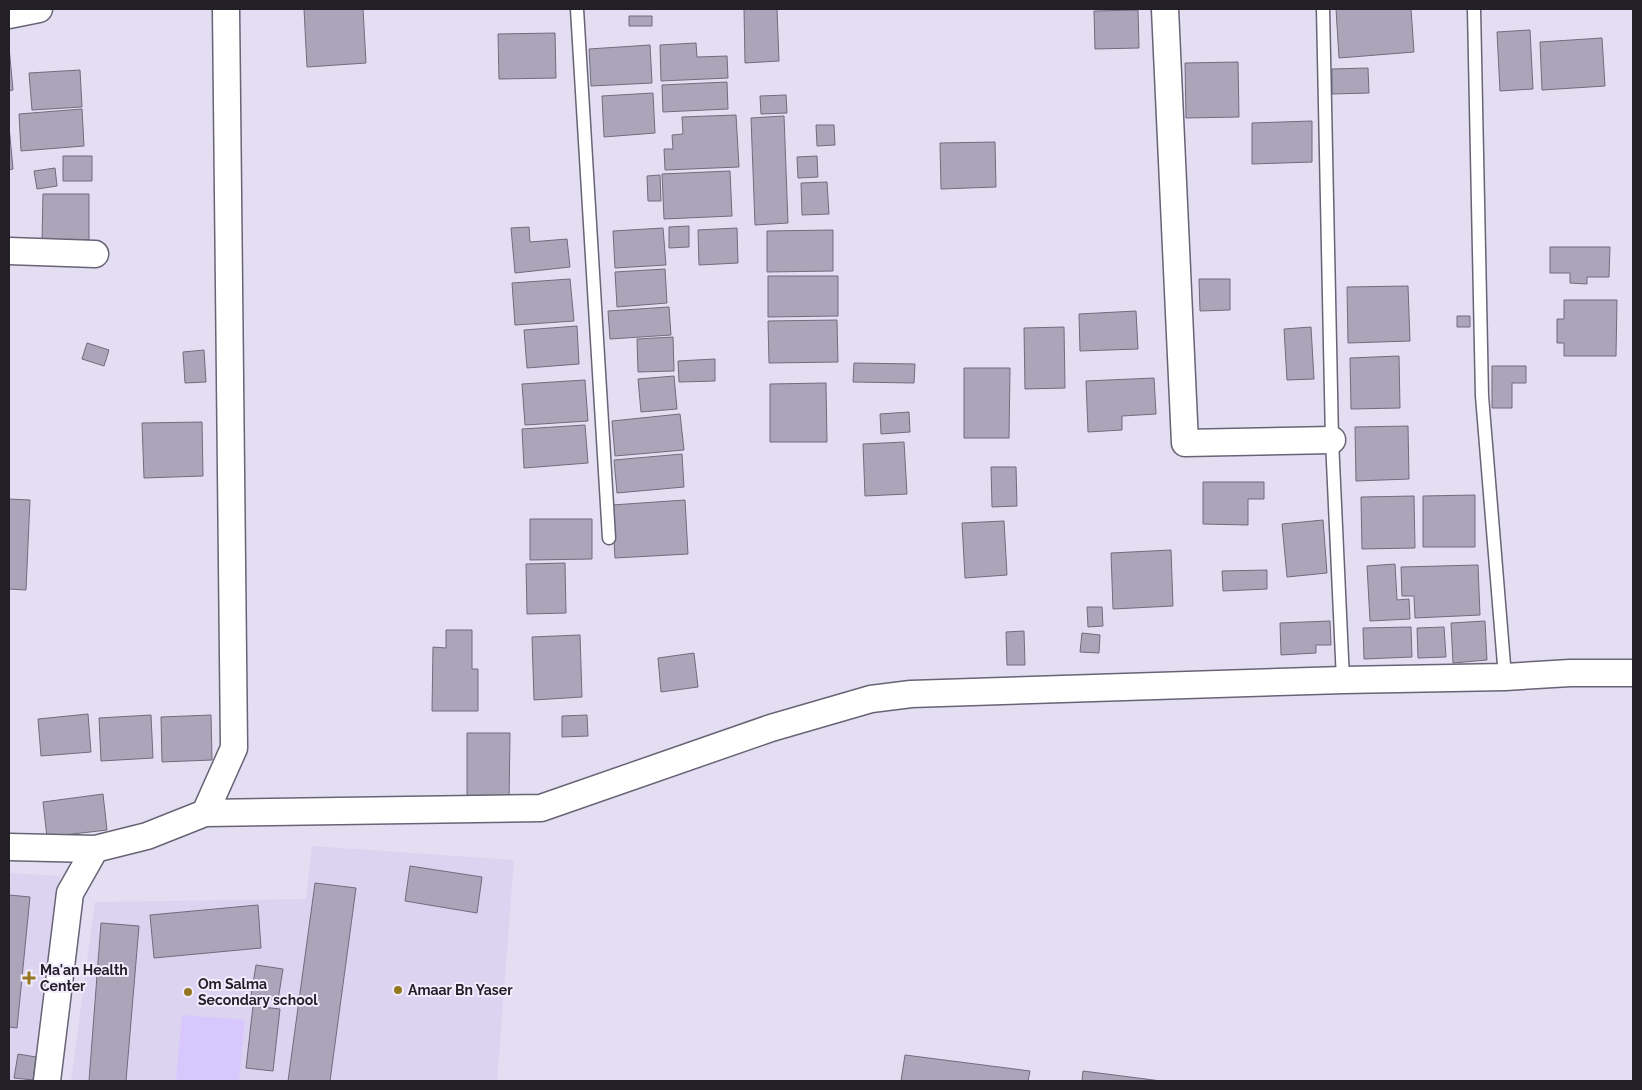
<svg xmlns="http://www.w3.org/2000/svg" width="1642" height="1090" font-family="Raleway,sans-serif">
<rect width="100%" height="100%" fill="#e4def3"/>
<path fill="#dbd3f0" d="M312,846L514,860L497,1081H71L95,902L306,899Z
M9,873L60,876L39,1081H9Z"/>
<path fill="#d8c7fd" d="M182,1015L245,1020L239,1081H176Z"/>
<path fill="#aba5b9" stroke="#716b7e" d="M304,9H363L366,63L307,67Z
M744,9H777L779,61L745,63Z
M1336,9H1411L1414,52L1339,58Z
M1138,10L1139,48L1095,49L1094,11Z
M629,16H652V26H629Z
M1530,30L1533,89L1500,91L1497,32Z
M555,33L556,78L499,79L498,34Z
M1602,38L1605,86L1542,90L1540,42Z
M696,43L697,57L727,56L728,78L661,81L660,45Z
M650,45L652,83L591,86L589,49Z
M9,47L13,90L9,91Z
M1238,62L1239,117L1186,118L1185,63Z
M1368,68L1369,93L1332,94V69Z
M80,70L82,107L32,110L29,73Z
M727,82L728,109L663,112L662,85Z
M653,93L655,133L604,137L602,96Z
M786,95L787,113L761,114L760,96Z
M82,109L84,146L21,151L19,114Z
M736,115L739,167L665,170L664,149H673L672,135L683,134L682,117Z
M784,116L788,223L755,225L751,118Z
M1312,121V162L1252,164V123Z
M816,125H834L835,145L817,146Z
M9,126L13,169L9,170Z
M995,142L996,187L941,189L940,143Z
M63,156H92V181H63Z
M817,156L818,177L798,178L797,157Z
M55,168L57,186L37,189L34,171Z
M730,171L732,216L664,219L662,174Z
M660,175L661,201H648L647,176Z
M827,182L829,214L802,215L801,183Z
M43,194H89V240H42Z
M689,226V247L669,248V227Z
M529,227L530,242L567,239L570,267L515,273L511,228Z
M663,228L666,265L615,268L613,231Z
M737,228L738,263L699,265L698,230Z
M833,230V271L767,272V231Z
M1550,247H1610L1609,277H1587V284L1570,283V273H1550Z
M665,269L667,303L617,307L615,272Z
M768,276H838V316L768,317Z
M570,279L574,321L515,325L512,283Z
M1199,279H1230V310L1200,311Z
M1408,286L1410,341L1348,343L1347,287Z
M1564,300H1617L1616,356H1564V343H1557V319H1564Z
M669,307L671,335L610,339L608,311Z
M1136,311L1138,349L1080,351L1079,314Z
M1457,316H1470V327H1457Z
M837,320L838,362L769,363L768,321Z
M577,326L579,364L527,368L524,330Z
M1064,327L1065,388L1025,389L1024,328Z
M1311,327L1314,379L1287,380L1284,329Z
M673,337L674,371L638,372L637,339Z
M87,343L109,350L104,366L82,359Z
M204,350L206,382L185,383L183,352Z
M1399,356L1400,408L1351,409L1350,358Z
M715,359V381L679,382L678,361Z
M854,363L915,364L914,383L853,382Z
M1492,366H1526V383H1512V408H1492Z
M964,368H1010L1009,438H964Z
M674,376L677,409L641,412L638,379Z
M1154,378L1156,414L1122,416V430L1088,432L1086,381Z
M585,380L588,421L525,425L522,384Z
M826,383L827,442H770V384Z
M909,412L910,432L881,434L880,414Z
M680,414L684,450L615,456L612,421Z
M202,422L203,476L144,478L142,423Z
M585,425L588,463L524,468L522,429Z
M1408,426L1409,479L1356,481L1355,427Z
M904,442L907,494L865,496L863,444Z
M682,454L684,487L617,493L614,460Z
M991,467H1016L1017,506L992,507Z
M1203,482H1264V499H1248V525L1203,524Z
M1475,495V547H1423V496Z
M1414,496L1415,548L1362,549L1361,497Z
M9,499L30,500L26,590L9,589Z
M685,500L688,554L615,558L612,505Z
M530,519H592V559L530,560Z
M1323,520L1327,573L1287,577L1282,524Z
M1004,521L1007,575L965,578L962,523Z
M1171,550L1173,606L1113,609L1111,553Z
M565,563L566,613L527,614L526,564Z
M1395,564L1397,600L1409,599L1410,619L1370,621L1367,566Z
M1478,565L1480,615L1415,618L1414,596H1402L1401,567Z
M1267,570V589L1223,591L1222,571Z
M1087,607H1102L1103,626L1088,627Z
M1330,621L1331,645H1316V653L1281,655L1280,623Z
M1485,621L1487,660L1453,663L1451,623Z
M1411,627L1412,657L1364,659L1363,628Z
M1444,627L1446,657L1418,658L1417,628Z
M446,630H472V669H478V711H432L433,647L446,648Z
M1024,631L1025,665H1007L1006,632Z
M1082,633L1100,635L1099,653L1080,652Z
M580,635L582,697L534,700L532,637Z
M694,653L698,687L661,692L658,658Z
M88,714L91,752L41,756L38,719Z
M151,715L153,758L101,761L99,718Z
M211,715L212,760L162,762L161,717Z
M587,715L588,736L562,737V716Z
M467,733H510L509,804H467Z
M103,794L107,830L47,837L43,802Z
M410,866L482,877L477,913L405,901Z
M315,883L356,888L330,1081H288Z
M9,895L30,897L17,1028L9,1027Z
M258,905L261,948L154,958L150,915Z
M101,923L139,926L126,1081H89Z
M256,965L283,969L278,1000L251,996Z
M253,1006L280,1009L273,1071L246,1068Z
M18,1054L36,1057L33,1080L14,1078Z
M905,1055L1030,1071L1028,1081H901Z
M1083,1071L1161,1081H1082Z"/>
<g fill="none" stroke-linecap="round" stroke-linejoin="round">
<g stroke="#686375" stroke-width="15">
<path id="lane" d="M577,9L609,538
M1323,9L1332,440L1343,680
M1474,9L1482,396L1505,677"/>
</g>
<g stroke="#686375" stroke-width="29">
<path id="street" d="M1165,9L1185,443L1332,440
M9,15L39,9
M9,251L95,254
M205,813L234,748L226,9
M9,847L95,849
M47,1081L70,893L95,849L147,836L205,813L541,808L771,728L871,699L911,694L1343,680L1505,677L1570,673H1633"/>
</g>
<use href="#lane" stroke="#fff" stroke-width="12"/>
<use href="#street" stroke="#fff" stroke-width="26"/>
</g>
<g fill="#95771f" stroke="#f1ecfd" stroke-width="2">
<path d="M26.5 970.5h5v5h5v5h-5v5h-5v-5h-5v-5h5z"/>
<circle cx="398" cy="990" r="5"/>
<circle cx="188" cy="992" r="5"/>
</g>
<g text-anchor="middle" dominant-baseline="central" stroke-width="4" stroke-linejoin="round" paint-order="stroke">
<g font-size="14" font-weight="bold" fill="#221f27" stroke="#f1ecfd" text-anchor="start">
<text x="40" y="970">Ma'an Health<tspan x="40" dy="16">Center</tspan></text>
<text x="198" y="984">Om Salma<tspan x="198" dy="16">Secondary school</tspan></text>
<text x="408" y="990">Amaar Bn Yaser</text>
</g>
</g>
<rect width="1642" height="1090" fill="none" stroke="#221f27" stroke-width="20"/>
</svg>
